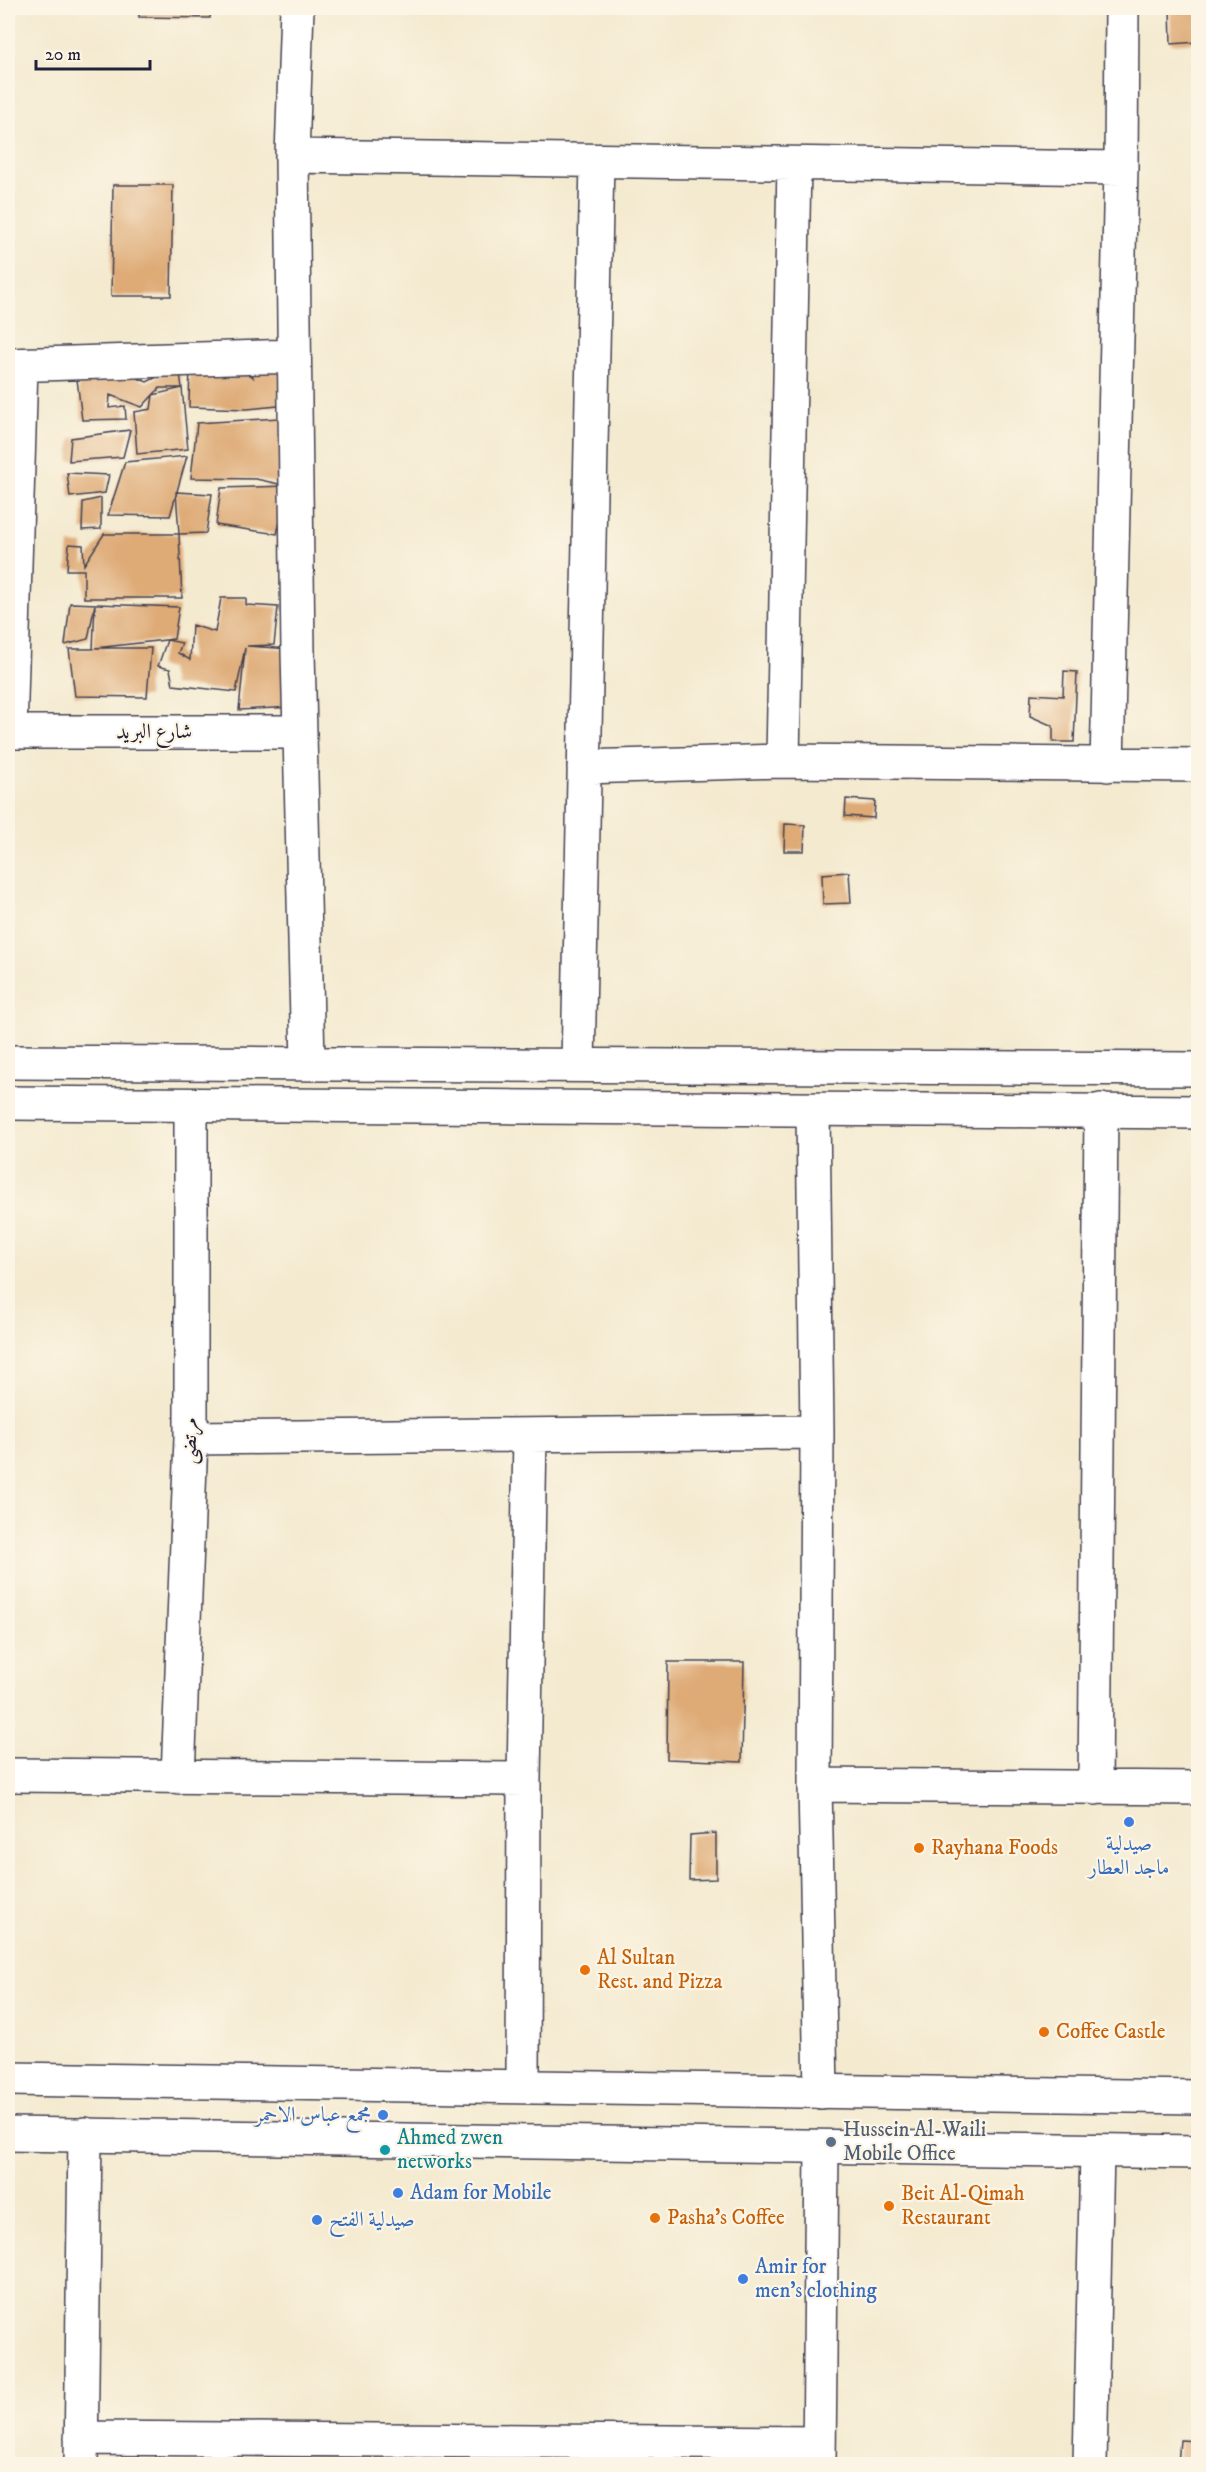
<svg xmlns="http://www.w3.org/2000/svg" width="1206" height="2472" font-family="'IM FELL DW Pica',Amiri,serif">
<rect width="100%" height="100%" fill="#fcf5e5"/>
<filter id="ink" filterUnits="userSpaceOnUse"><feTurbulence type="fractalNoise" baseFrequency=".0167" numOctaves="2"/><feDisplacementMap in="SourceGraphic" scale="12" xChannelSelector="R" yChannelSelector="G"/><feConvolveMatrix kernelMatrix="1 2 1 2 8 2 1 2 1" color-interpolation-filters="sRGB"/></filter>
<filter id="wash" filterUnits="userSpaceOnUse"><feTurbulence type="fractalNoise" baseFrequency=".008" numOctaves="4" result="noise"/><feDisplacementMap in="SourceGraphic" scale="24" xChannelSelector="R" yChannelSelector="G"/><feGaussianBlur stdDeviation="1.35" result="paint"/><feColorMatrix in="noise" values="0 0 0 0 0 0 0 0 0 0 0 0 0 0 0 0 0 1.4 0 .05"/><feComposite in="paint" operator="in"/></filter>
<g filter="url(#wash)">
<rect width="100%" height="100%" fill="#f4ead0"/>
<g id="blocks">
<path fill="#deaa76" d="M139,8H211L210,18L139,17Z
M1170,8H1198V42L1171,44Z
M113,185H173L171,296H111Z
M277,357L288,405L247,409L189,407L190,359L246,371L253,377L246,358Z
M75,363L127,374L147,382L179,366L182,388L188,449L137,454L134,412L151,409L153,395L182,388H160L153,395L142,407L110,395L109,408L125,406L126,419L82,420Z
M296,417L288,486L277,534L216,525L221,488L288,486L256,479L191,478L197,423Z
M130,430L123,457L69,461L71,438Z
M187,456L170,516L108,515L125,462Z
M67,473L109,475L105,493L70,497Z
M176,492L212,494L206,533L179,534Z
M101,498V529L82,530L83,502Z
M104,534H179L182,598H84V570H67L69,544L83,545L84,565Z
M221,598H246V605L278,607L274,645L247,646L291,649L292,707L239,710L245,648L236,692L173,685L170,669L158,666L167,640L182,643L178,653L190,660L192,625L215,632Z
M70,603L179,607L174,639L95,648H151L147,697L75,696L69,649H93L95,604L88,639L65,645Z
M1064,671L1077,672L1074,742H1053V726L1030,716L1031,694L1063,696Z
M846,799L875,801L874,818L845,816Z
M785,824L805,825L804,851H784Z
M849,872L851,903L823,904L822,874Z
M668,1662H744L742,1762L667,1759Z
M716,1833V1879L689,1880L690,1835Z
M1180,2440L1198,2441V2464H1178Z"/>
</g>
</g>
<g filter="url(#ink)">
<use href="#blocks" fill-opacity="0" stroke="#424051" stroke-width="1.5"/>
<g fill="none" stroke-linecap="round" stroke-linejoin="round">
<g stroke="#424051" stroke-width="36">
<path id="minor" d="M297,8L292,156L298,652L308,1062
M292,156L1121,168
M8,365L294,356
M8,732H300
M10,732L21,365
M783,761L794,164
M1107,765L1121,168L1122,8
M584,767L783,761L1198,765
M578,1064L597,161
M813,1110L817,1432L815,1785L821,2092
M191,1438L817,1432
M8,1775L524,1779
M178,1777L191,1438V1105
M815,1785L1198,1788
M1095,1788L1101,1110
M523,2085L524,1779L530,1435
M81,2438L819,2443
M81,2464L85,2134
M819,2464L822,2147
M1090,2464L1097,2151"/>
</g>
<g stroke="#424051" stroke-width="36">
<path id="tertiary" d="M8,1062L1198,1069
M8,1103L1198,1112
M8,2079L1198,2097
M8,2134L1198,2152"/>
</g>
<use href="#minor" stroke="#fff" stroke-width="33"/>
<use href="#tertiary" stroke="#fff" stroke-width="33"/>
</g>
</g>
<g fill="#3f7fe0" stroke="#fcf5e5" stroke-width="2">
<circle cx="1129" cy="1822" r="6"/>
<circle cx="383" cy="2115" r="6"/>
<circle cx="398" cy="2193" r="6"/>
<circle cx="317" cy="2220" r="6"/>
<circle cx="743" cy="2279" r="6"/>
</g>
<g fill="#e8710a" stroke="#fcf5e5" stroke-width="2">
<circle cx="919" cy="1848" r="6"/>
<circle cx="585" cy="1970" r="6"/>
<circle cx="1044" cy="2032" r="6"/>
<circle cx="889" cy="2206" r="6"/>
<circle cx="655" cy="2218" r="6"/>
</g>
<circle fill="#5c6f8a" stroke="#fcf5e5" stroke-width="2" cx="831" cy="2142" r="6"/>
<circle fill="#0f9aa8" stroke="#fcf5e5" stroke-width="2" cx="385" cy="2150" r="6"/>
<g text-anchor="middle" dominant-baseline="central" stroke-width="4.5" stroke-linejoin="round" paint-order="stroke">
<g font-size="21" fill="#22223b" stroke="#fcf5e5">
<text x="154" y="732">شارع البريد</text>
<text transform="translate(190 1441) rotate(-89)">مرتضى</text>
</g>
<g font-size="21" fill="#366cbe" stroke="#fcf5e5" text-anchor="start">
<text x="1129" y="1844" text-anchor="middle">صيدلية<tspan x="1129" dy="24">ماجد العطار</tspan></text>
<text x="371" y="2115" text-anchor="end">مجمع عباس الاحمر</text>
<text x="410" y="2193">Adam for Mobile</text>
<text x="329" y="2220">صيدلية الفتح</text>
<text x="755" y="2267">Amir for<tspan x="755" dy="24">men's clothing</tspan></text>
</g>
<g font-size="21" fill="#c56008" stroke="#fcf5e5" text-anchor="start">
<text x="931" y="1848">Rayhana Foods</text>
<text x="597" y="1958">Al Sultan<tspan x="597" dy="24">Rest. and Pizza</tspan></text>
<text x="1056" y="2032">Coffee Castle</text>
<text x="901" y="2194">Beit Al-Qimah<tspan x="901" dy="24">Restaurant</tspan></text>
<text x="667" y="2218">Pasha's Coffee</text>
</g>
<g font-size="21" fill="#4e5e75" stroke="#fcf5e5" text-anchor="start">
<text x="843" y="2130">Hussein Al-Waili<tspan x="843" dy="24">Mobile Office</tspan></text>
</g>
<g font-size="21" fill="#0d838f" stroke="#fcf5e5" text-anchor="start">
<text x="397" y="2138">Ahmed zwen<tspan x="397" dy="24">networks</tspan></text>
</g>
</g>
<rect width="1206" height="2472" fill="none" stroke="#fcf5e5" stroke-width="30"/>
<path d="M36 60v9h114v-9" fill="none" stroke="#22223b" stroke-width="3"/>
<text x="45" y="60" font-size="18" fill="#22223b" stroke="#fcf5e5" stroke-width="4.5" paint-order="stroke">20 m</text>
</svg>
